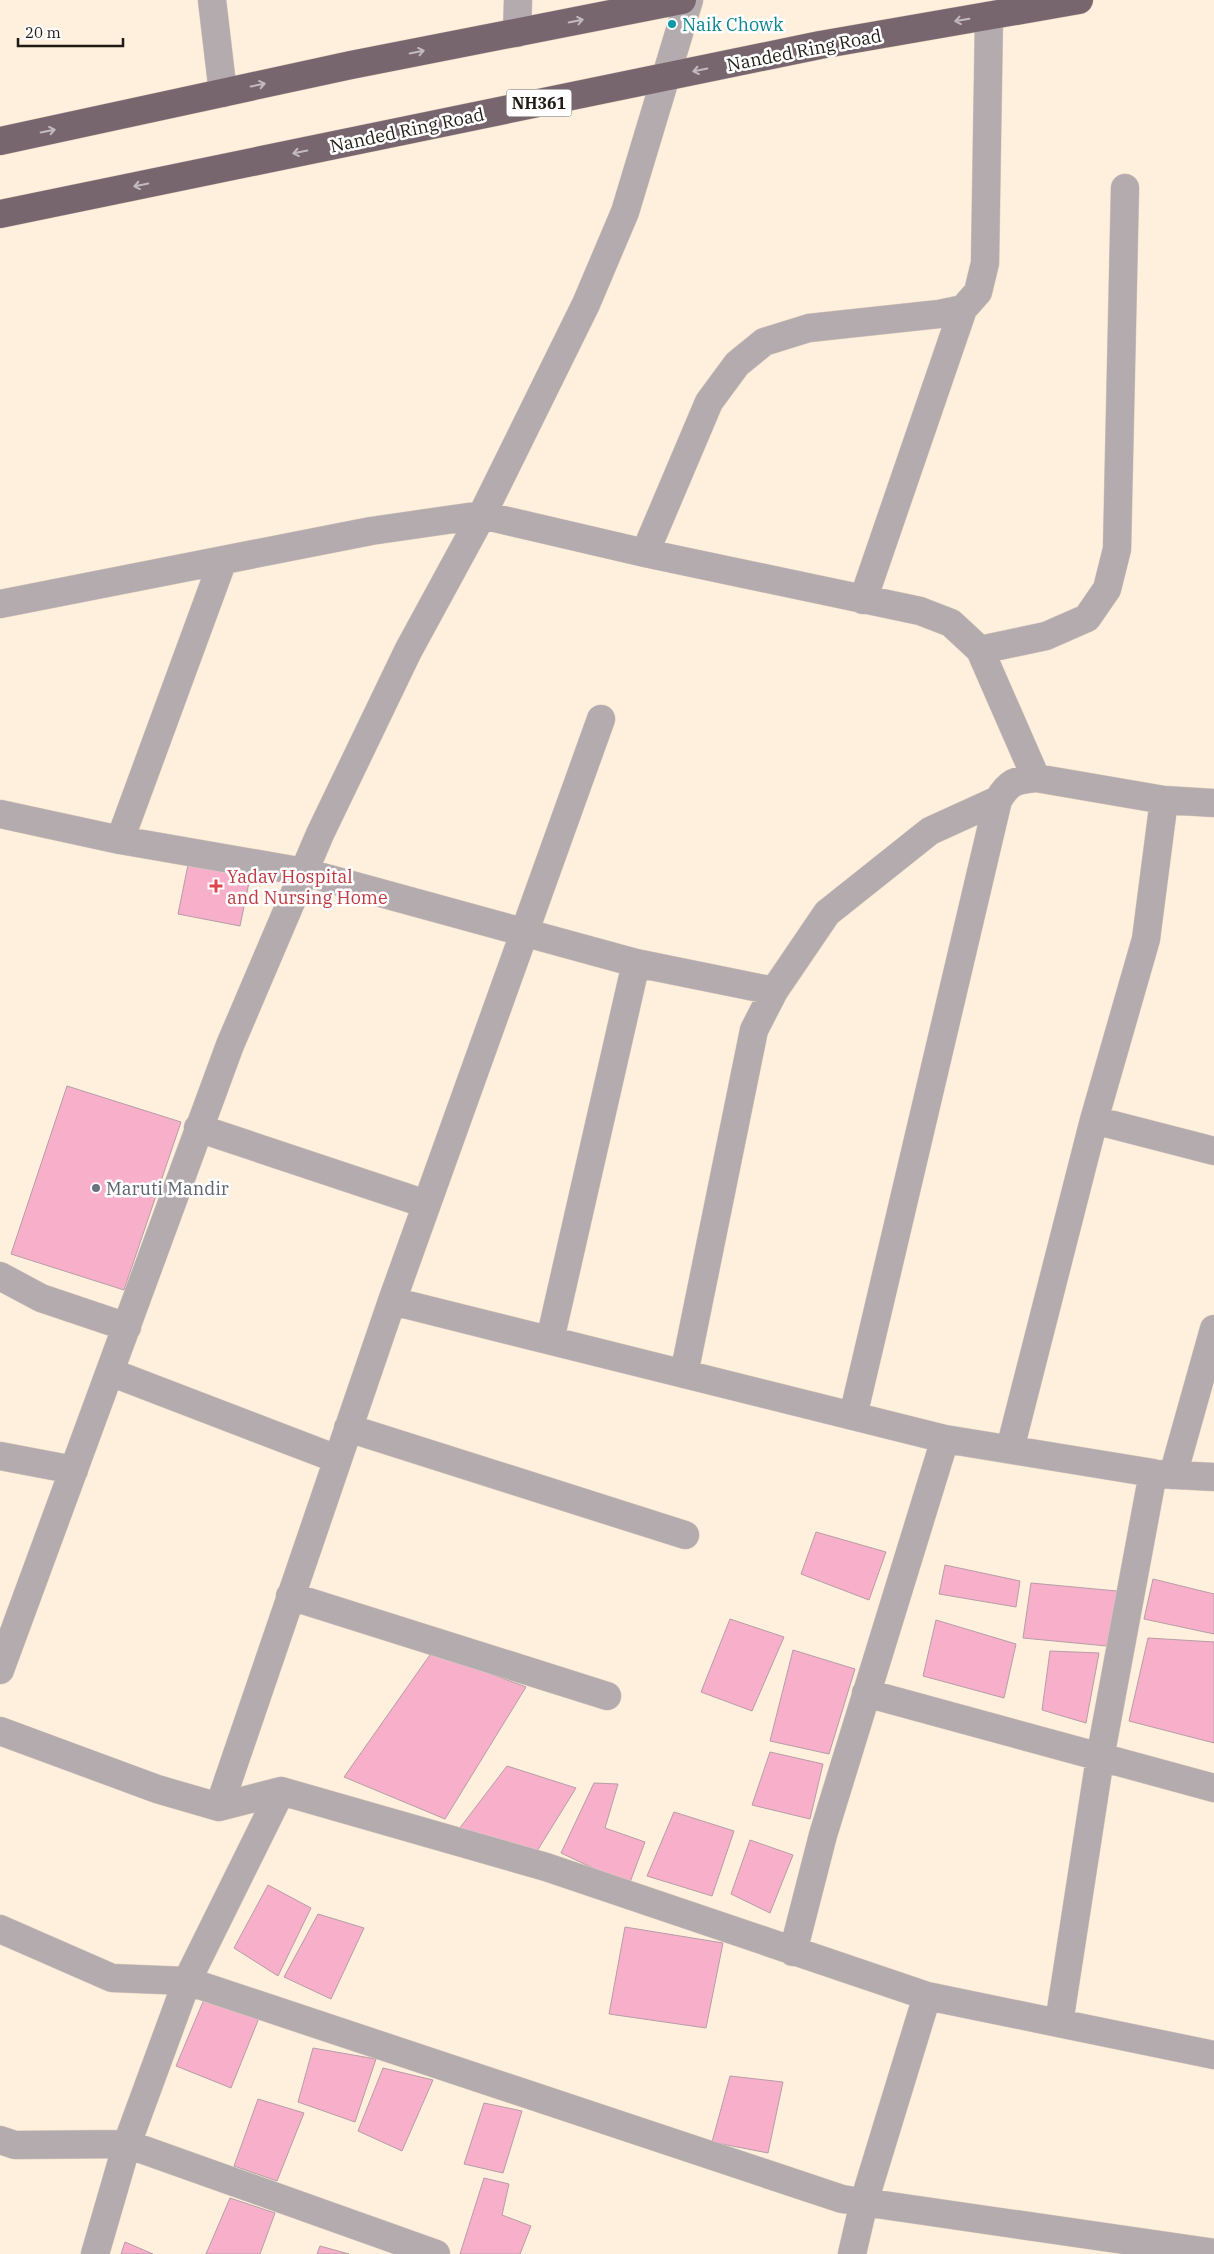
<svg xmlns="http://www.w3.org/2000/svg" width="1214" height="2254" font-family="'IBM Plex Serif',serif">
<rect width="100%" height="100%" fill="#ffefdd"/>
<path fill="#f7afca" stroke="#b59ea6" d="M190,855L252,868L240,926L178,914Z
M67,1086L181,1122L124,1290L11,1254Z
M816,1532L886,1552L869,1600L801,1574Z
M945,1565L1020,1581L1016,1607L939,1594Z
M1153,1579L1214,1594V1634L1144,1619Z
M1031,1583L1117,1591L1107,1646L1023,1638Z
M730,1619L784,1637L752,1711L701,1692Z
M936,1620L1016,1644L1004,1698L923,1676Z
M1148,1638L1214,1642V1743L1129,1721Z
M793,1650L855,1669L829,1754L770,1741Z
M1050,1651L1099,1653L1086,1723L1042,1710Z
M432,1652L526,1687L445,1819L344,1777Z
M770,1752L823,1764L810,1819L752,1805Z
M507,1766L576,1788L534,1856L459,1829Z
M594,1783L618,1784L605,1828L645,1842L629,1885L561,1853Z
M674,1812L734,1831L712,1896L647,1876Z
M750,1840L793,1855L770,1913L731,1894Z
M268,1885L311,1908L278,1976L234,1948Z
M318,1914L364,1928L331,1999L284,1977Z
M625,1927L723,1943L706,2028L609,2014Z
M205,1997L259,2018L231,2088L176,2066Z
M313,2048L376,2059L355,2122L298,2102Z
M383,2068L433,2080L402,2151L358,2131Z
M730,2076L783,2082L768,2153L712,2142Z
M258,2099L304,2113L277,2181L234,2166Z
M484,2103L522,2111L503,2173L464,2164Z
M484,2178L509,2184L502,2215L531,2226L520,2254H460Z
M230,2198L275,2213L260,2254H206Z
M125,2242L153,2254H121Z
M320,2246L349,2254H317Z"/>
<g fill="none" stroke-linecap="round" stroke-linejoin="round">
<g stroke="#dbcdbd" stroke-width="29">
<path id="minor" d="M212,0L223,93
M517,33L518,0
M645,553L709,402L737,364L764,342L809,328L939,314L963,309L978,292L985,263L989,16
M863,600L963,309
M0,604L371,531L482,515L645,553L920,611L951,623L980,650L1036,778
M980,650L1046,636L1087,618L1107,589L1117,549L1125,188
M0,814L120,840L304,872L636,963L774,991
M120,840L223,560
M1094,1120L1214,1151
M198,1128L426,1204
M0,1276L41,1298L127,1327
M392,1301L945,1439
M550,1340L636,963
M110,1372L337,1459
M684,1374L754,1030L774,991L827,913L930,831L998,800
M853,1416L998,800C1009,782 1015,780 1036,778L1164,800L1214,803
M348,1428L685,1535
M1010,1449L1094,1120L1146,939L1164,800
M0,1456L74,1470
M1157,1474L1214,1477
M1173,1475L1214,1329
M290,1596L607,1696
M0,1670L230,1045L320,834L408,651L482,515L586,304L625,212L689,0
M866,1693L1214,1788
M0,1731L157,1789L219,1807L281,1791L546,1867L927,1996L1214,2055
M219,1807L392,1301L601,719
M0,1929L112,1978L187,1981L842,2199L1214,2253
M793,1952L823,1835L945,1439L1153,1473L1100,1758L1059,2023
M0,2140L15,2145L127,2144L436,2254
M95,2254L127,2144L187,1981L281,1791
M852,2254L864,2202L927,1996"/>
</g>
<g stroke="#dbcdbd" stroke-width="29">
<path id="trunk" d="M0,141L351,65L682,0
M0,214L820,45L1079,0"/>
</g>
<use href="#minor" stroke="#b4abaf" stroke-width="28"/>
<use href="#trunk" stroke="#78666e" stroke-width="28"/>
</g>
<defs><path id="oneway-shaft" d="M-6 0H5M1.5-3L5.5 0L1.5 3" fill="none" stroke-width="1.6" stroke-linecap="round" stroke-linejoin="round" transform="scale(1.25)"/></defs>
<g stroke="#c2babe">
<use href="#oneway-shaft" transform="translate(962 20) rotate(170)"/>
<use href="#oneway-shaft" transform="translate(576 21) rotate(-11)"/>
<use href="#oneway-shaft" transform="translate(417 52) rotate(-11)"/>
<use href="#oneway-shaft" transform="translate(700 70) rotate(168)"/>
<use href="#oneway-shaft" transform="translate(258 85) rotate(-12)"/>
<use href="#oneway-shaft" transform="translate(48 131) rotate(-12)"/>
<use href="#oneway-shaft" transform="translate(300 152) rotate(168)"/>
<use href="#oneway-shaft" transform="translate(141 185) rotate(168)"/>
</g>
<circle fill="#0f9aa8" stroke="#fff" stroke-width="2" cx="672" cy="24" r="5"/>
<path fill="#e0444e" stroke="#fff" stroke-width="2" d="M213.5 878.5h5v5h5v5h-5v5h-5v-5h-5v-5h5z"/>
<circle fill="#6b7280" stroke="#fff" stroke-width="2" cx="96" cy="1188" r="5"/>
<g text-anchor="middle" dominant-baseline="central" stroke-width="5" stroke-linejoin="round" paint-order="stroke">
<rect fill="#fff" stroke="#645f5b" stroke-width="1" x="506.5" y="89.5" width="65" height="27" rx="4"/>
<g font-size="16" font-weight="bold" fill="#211b15">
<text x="539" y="103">NH361</text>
</g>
<g font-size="18" fill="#0d838f" stroke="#fff" text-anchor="start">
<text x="682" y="24">Naik Chowk</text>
</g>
<g font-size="18" fill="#211b15" stroke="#fff">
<text transform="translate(804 50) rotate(-11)">Nanded Ring Road</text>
<text transform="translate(407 130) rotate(-12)">Nanded Ring Road</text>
</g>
<g font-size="18" fill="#be3a42" stroke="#fff" text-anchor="start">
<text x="227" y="876">Yadav Hospital<tspan x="227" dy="21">and Nursing Home</tspan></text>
</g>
<g font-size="18" fill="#5b616d" stroke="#fff" text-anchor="start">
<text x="106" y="1188">Maruti Mandir</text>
</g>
</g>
<path d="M18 38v8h105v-8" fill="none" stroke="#211b15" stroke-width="2.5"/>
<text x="25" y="38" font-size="15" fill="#211b15" stroke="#ffffff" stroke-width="4" paint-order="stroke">20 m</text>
</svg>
